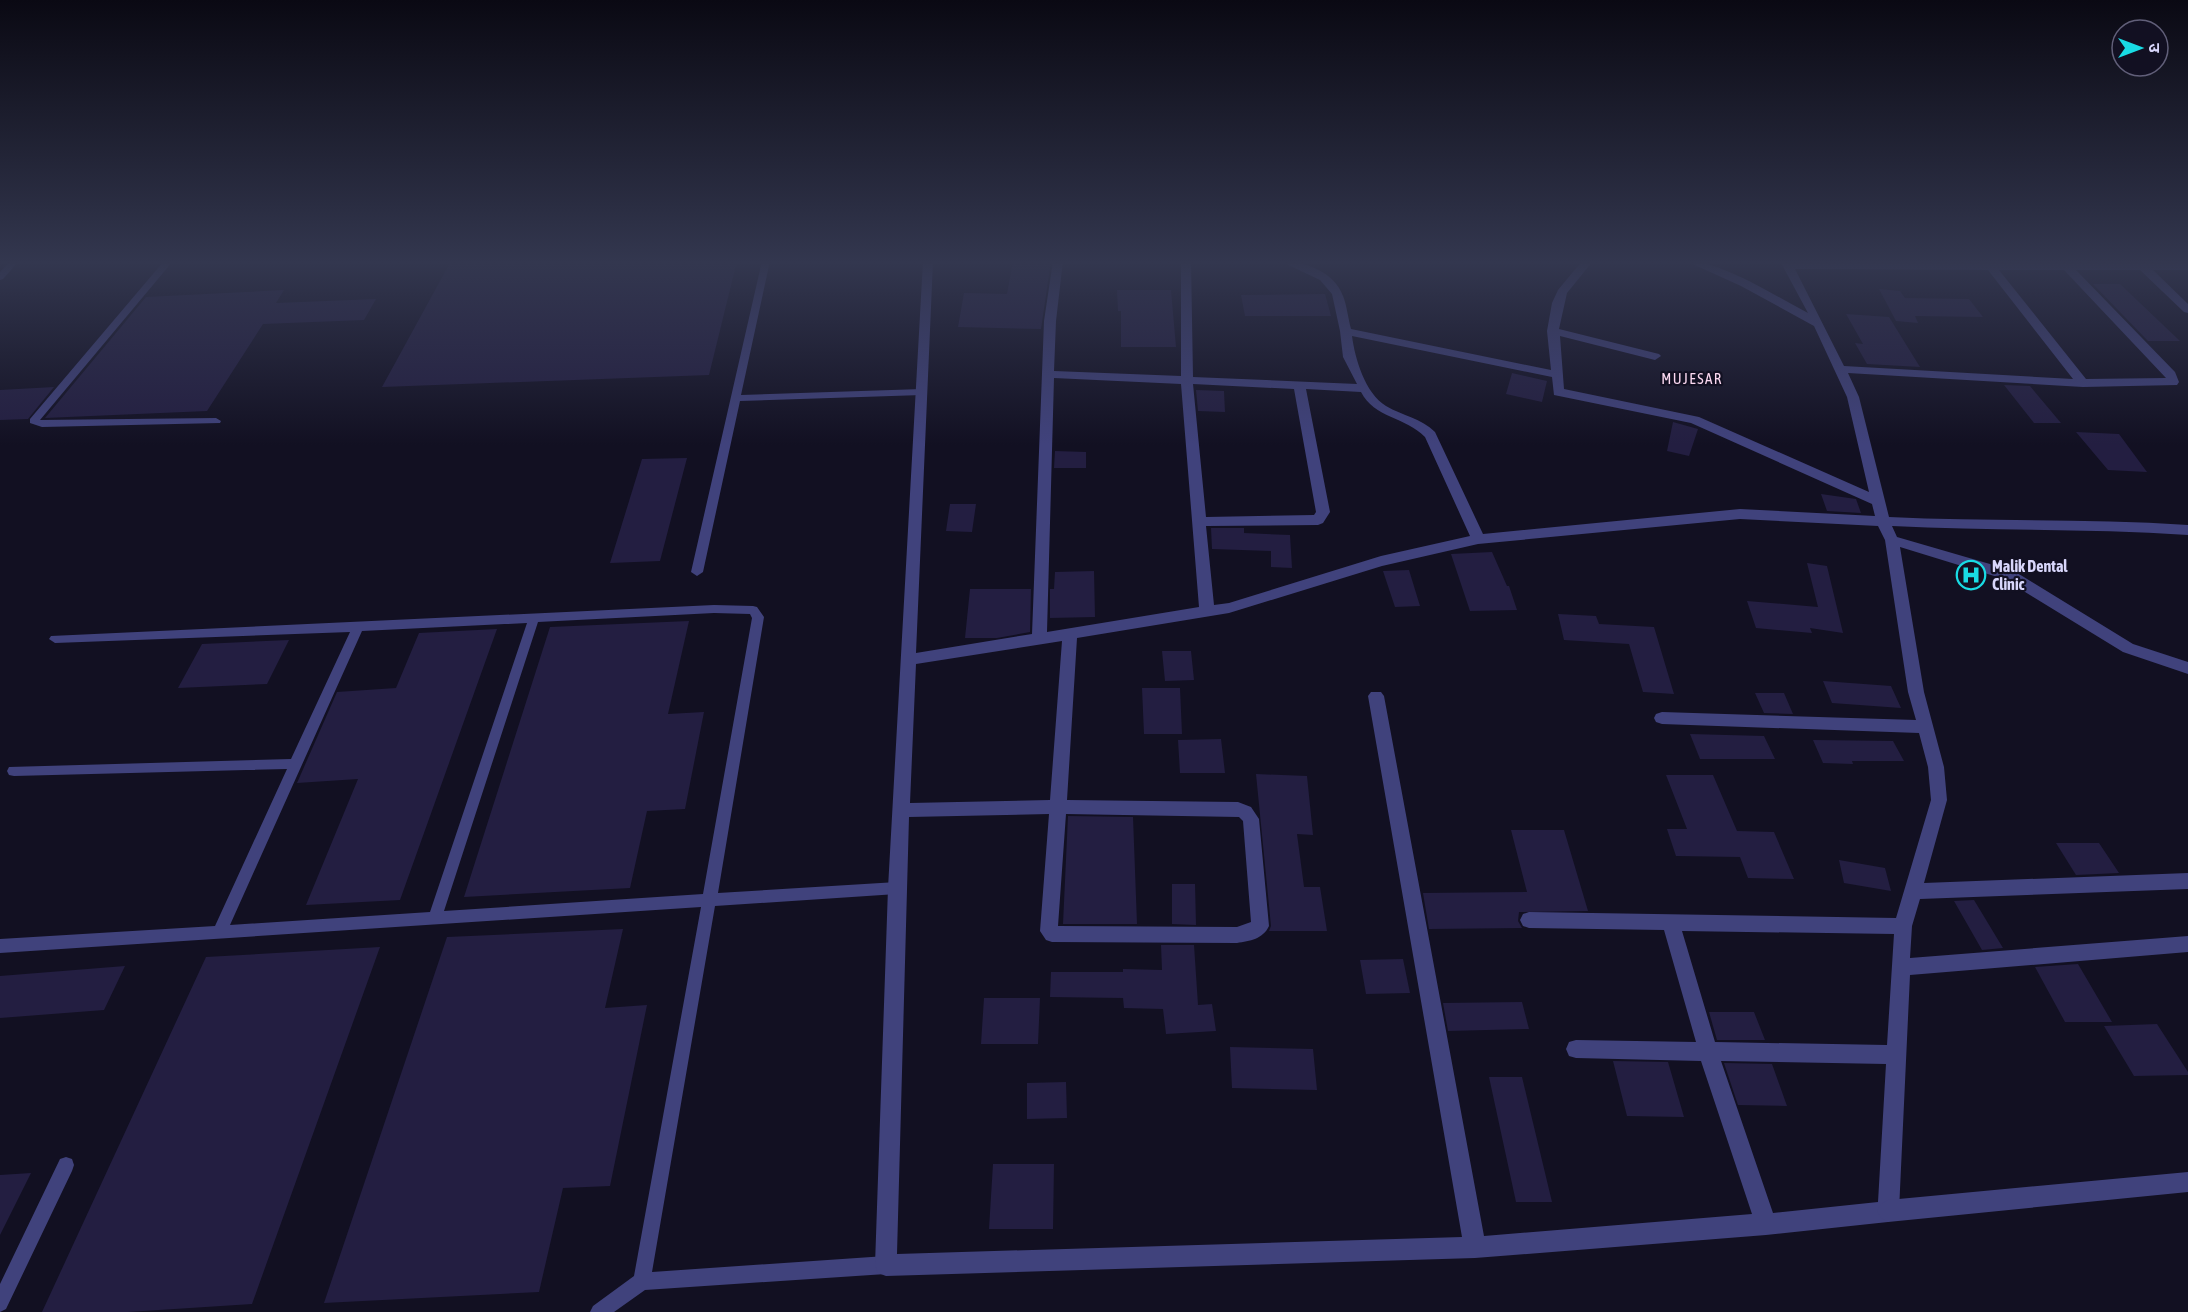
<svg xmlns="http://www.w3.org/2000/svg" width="2188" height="1312" font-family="'Asap Condensed','Noto Sans Devanagari',sans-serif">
<rect width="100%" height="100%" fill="#121022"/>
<path fill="#231e41" d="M451,261H737L709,375L382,387Z
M1013,261H1051L1041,329L958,327L964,293L1007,294Z
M2093,284H2120L2180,341H2148Z
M1879,289L1900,291L1905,298L1969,299L1983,317L1915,316L1918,323L1896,321Z
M284,290L276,303L376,299L364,320L263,324L207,411L45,418L146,297Z
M1117,290H1171L1176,347H1121V311H1118Z
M1325,294L1331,316H1245L1241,295Z
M1846,314L1889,317L1920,367L1867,364L1855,343L1863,344Z
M1512,373L1547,381L1542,402L1506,394Z
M2004,385L2030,386L2061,423H2034Z
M54,387L28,419L0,420V390Z
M1196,390L1224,391L1225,412L1198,411Z
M1673,422L1698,429L1689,456L1667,451Z
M2076,432L2119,434L2147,472L2108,470Z
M1055,451L1086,452V468H1054Z
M687,458L660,561L610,563L642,459Z
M1821,494L1856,499L1861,513L1827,511Z
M950,504H976L972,532L946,531Z
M1211,528H1244V533L1290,535L1292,568L1271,567V551L1212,549Z
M1492,552L1507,586H1509L1517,610L1470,611L1451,554Z
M1807,563L1827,566L1843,633L1810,628L1812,633L1756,628L1747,601L1818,607Z
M1409,570L1420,606L1395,607L1383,571Z
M1094,571L1095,617L1050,618V589H1054L1055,572Z
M970,589H1031L1030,632L997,638H965Z
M1558,614L1596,616L1599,624L1654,627L1674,694L1643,692L1629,644L1564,640Z
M689,621L668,714L704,712L685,809L647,811L630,888L464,897L550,627Z
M497,629L400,900L306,905L358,779L297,783L337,692L396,688L419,633Z
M289,640L267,684L178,688L202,644Z
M1162,651H1191L1194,680L1165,681Z
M1823,681L1891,686L1901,708L1832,703Z
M1142,688H1180L1182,734H1144Z
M1755,693H1784L1793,714L1764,713Z
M1690,734L1764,736L1775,759H1700Z
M1221,739L1225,773H1180L1178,740Z
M1813,740L1893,741L1904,761H1852L1853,764L1823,763Z
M1256,774L1307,776L1313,835L1297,834L1304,887H1320L1327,931H1269L1271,926Z
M1666,775H1713L1737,831L1774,832L1794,879L1748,878L1740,857L1676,856L1667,829H1687Z
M1068,816L1133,817L1137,924H1063Z
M1511,830H1564L1588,911L1519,912L1518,921L1522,928L1429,929L1423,893L1527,892Z
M2056,843H2099L2119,873L2076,875Z
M1839,860L1885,868L1891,891L1844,883Z
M1172,884H1195L1196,925L1172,924Z
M1974,900L2003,948L1982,950L1954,901Z
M623,929L605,1008L647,1005L610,1186L563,1188L539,1292L324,1303L447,937Z
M1161,945H1194L1198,1005L1212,1004L1216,1031L1166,1034L1163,1009L1124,1008L1123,998L1050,997L1051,972H1123V969L1162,970Z
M380,947L252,1304L128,1312H42L206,957Z
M1403,959L1410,993L1366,994L1360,960Z
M2078,964L2112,1022H2065L2035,967Z
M125,966L104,1010L0,1018V976Z
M984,998H1040L1038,1044H981Z
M1522,1002L1529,1029L1448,1031L1443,1003Z
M1709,1012H1754L1765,1040H1717Z
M2157,1024L2188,1072V1075L2134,1076L2104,1026Z
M1230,1047L1313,1049L1317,1090L1232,1088Z
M1613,1061L1668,1062L1684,1117L1627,1116Z
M1724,1063L1772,1064L1787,1106L1738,1105Z
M1489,1077H1522L1552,1202H1516Z
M1066,1082L1067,1118L1027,1119V1083Z
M993,1164H1054L1053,1229H989Z
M31,1173L0,1235V1175Z"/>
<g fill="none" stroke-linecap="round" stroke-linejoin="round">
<path fill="#40427c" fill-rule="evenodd" d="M10,261H19L3,279L0,280V272Z
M164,261H173L40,420L216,418L221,421L220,423L42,427L30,423V419Z
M762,261H770L741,395L922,389L927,392L922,395L740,401L703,572L697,576L691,572Z
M714,605L753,606L757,607L764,617L718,893L897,882L902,884L904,888L902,892L897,894L715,906L652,1272L886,1256L892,1259L895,1265L892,1271L886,1274L645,1290L614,1312H590L593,1306L634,1276L701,907L0,953V939L215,926L287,769L14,776L9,775L7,771L9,767L291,759L350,632L55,643L49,639L51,636ZM714,613L750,614L752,618L703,894L444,911L538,622ZM527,623L430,912L230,925L362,631Z
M66,1157L72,1159L74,1165L72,1171L6,1309L0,1312V1284L60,1159Z"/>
<path fill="#40427c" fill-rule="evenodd" d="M923,261H933L916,653L1032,634L1044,321L1053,261H1063L1056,321L1054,371L1181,376V261H1191L1193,377L1357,384L1343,357L1340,331L1332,294L1320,280L1280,261C1304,261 1334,271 1343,296C1347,306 1348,318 1351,329L1551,370L1547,331L1552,303L1558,290L1582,261H1593L1567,293L1559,329L1659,354L1661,356L1655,360L1560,336L1564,389L1699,417L1869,492L1847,397L1814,326L1741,286L1686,261C1722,261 1775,296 1808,313L1780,261L2057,263L2056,261H2067L2069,263L2134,264L2135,261H2143L2146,264H2188V270H2153L2188,304V313L2184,312L2140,270H2076L2175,372L2179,382L2177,385L2083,387L1848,373L1859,397L1889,517C1988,522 2088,518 2188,525V535C2089,528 1991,531 1892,526L1897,537L2014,571L2133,644L2188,662V674L2123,652L2004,579L1900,547L1924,692L1944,767L1947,800L1924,883L2188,873V889L1920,899L1912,926L1910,958L2188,936V952L1910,975L1899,1211L1895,1218L1888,1222L1766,1235L1475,1258L886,1276L878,1273L875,1265L888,888ZM1795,269L1988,270L2073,379L1844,366ZM1999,270H2064L2166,378L2086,379ZM1352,336L1552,377L1554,395L1691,423L1872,504L1875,516L1740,509L1483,534L1435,432C1421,418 1403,416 1386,406C1365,393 1355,359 1352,336ZM1054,378L1181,384L1199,607L1047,632ZM1193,384L1294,389L1316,512L1314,515L1206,517ZM1306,389L1361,392C1374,418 1406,417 1425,437L1470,536L1381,556L1229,603L1214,605L1206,526L1318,525L1323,523L1330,512ZM1740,519L1878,526L1885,540L1908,692L1916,720L1662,712L1656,714L1654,718L1656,722L1662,724L1919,733L1928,767L1931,800L1896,918L1529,912L1523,914L1520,920L1523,926L1529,928L1664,930L1696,1042L1576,1040L1569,1042L1566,1049L1569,1056L1576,1058L1701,1061L1752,1214L1484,1236L1384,696L1381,692H1371L1368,696L1462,1237L897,1254L909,817L1049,814L1040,931L1046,940L1052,942L1237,943C1250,941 1263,939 1269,926L1259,819L1251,807L1238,802L1067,800L1077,638L1229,613L1382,566L1478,544ZM1062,641L1050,800L910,803L916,664ZM1066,814L1239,817L1243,821L1251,922L1237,927L1058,926ZM1682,931L1894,934L1887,1045L1715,1042ZM1721,1061L1886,1064L1878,1202L1773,1213Z"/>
<path fill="#40427c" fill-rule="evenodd" d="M2188,1172V1192L1888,1222L1881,1218L1877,1211L1881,1204L1888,1200Z"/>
</g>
<linearGradient id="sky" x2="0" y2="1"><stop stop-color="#0a0913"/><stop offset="0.59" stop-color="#33374f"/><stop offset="1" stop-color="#33374f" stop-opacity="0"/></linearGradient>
<rect width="2188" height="445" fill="url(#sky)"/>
<defs>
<g id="hospital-ring" transform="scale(1.5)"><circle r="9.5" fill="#121022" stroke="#19dbe4" stroke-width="1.5"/><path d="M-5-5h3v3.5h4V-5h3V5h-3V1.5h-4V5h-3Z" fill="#19dbe4"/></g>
</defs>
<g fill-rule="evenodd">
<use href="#hospital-ring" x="1971" y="575"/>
</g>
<g text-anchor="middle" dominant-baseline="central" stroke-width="4.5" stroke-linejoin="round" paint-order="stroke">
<g font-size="15" letter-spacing="1.5" fill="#fbd8f0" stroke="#121022">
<text x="1692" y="378">MUJESAR</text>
</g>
<g font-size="16" font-weight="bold" fill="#d8d6fb" stroke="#121022" text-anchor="start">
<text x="1992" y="566">Malik Dental<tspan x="1992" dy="18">Clinic</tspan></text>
</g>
</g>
<g transform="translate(2140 48) rotate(90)"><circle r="28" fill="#121022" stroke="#615f79" stroke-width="1.5"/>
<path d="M0-4.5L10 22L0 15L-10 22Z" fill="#19dbe4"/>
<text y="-9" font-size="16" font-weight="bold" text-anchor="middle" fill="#d8d6fb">उ</text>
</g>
</svg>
